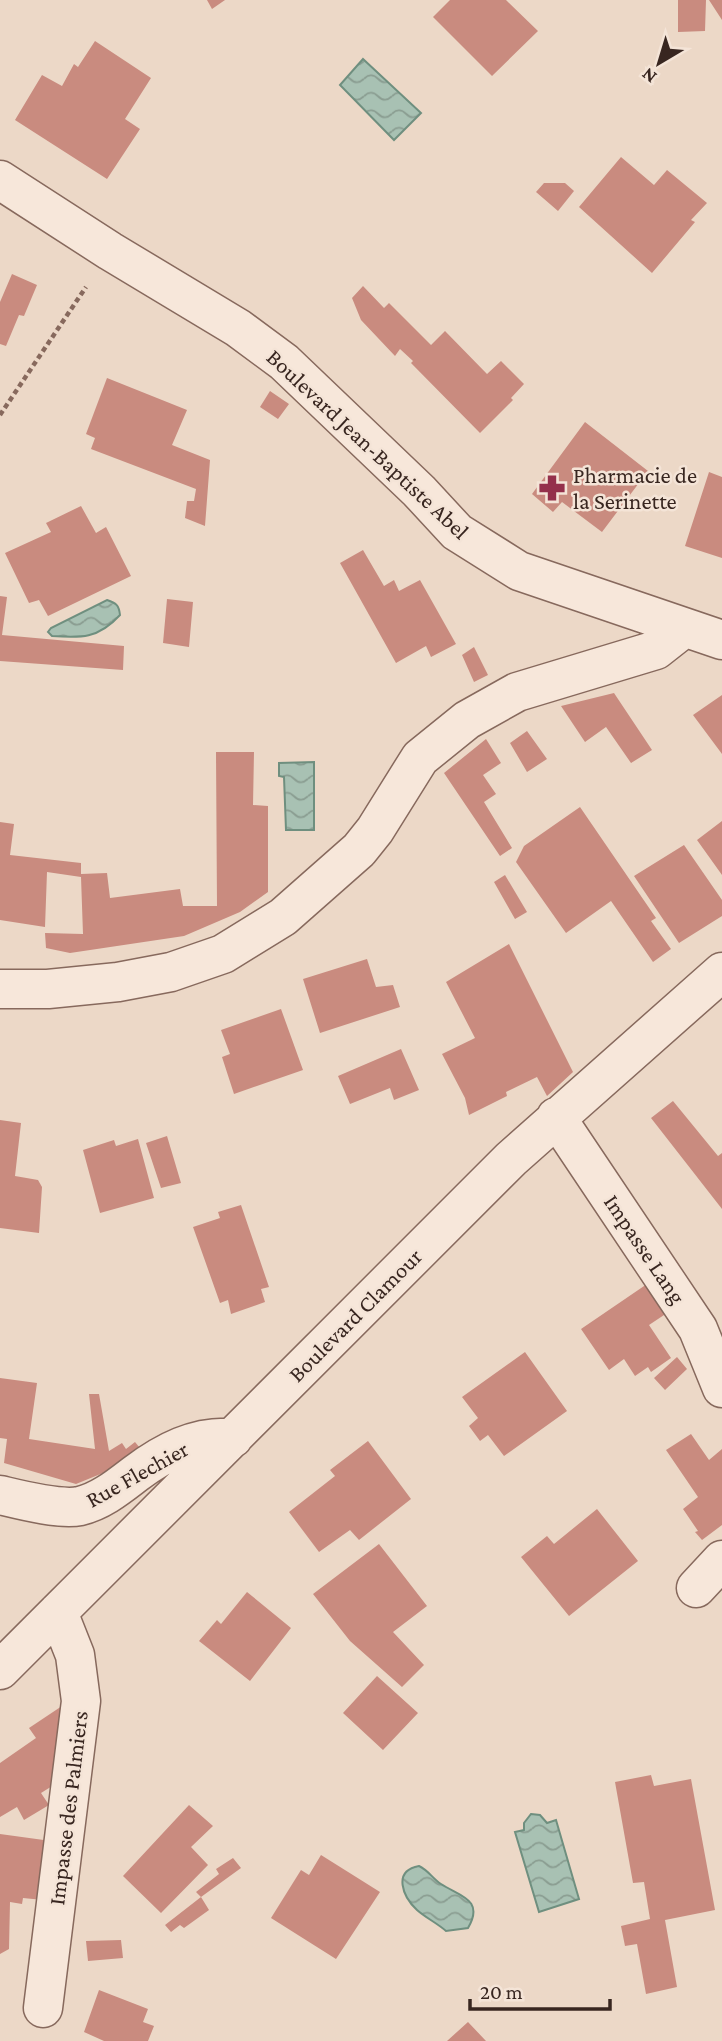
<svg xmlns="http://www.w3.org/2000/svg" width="722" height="2041" font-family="'Crimson Pro',serif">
<defs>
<pattern id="water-waves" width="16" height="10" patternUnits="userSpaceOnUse" patternTransform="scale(1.75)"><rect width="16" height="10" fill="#a8c1b3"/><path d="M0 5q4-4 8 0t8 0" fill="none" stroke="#8a9d91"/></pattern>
</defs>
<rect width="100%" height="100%" fill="#ecd8c7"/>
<path fill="url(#water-waves)" stroke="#6f8f7f" stroke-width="2" d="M363,59L421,113L394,140L340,85Z
M107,600C116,603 119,605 120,615C98,639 81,638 52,636L48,632L51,628Z
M314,762V830H286L284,777L279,776V763Z
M531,1814L540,1815L547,1823L556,1820L579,1899L539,1912L515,1832L524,1830V1823Z
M419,1866C428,1870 433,1879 441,1884C459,1896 485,1899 468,1928L446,1931C437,1923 426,1918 417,1910C403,1897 392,1871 419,1866Z"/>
<path fill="#c98b7f" d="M207,0H225L212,9Z
M450,0H506L538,31L492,76L433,17Z
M678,0H706L705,31L678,32Z
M709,0H722V20Z
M95,41L151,78L125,119L140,129L107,179L15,120L42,75L62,86L74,64L78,67Z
M621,157L654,185L667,170L707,203L691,220L695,222L652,273L579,207Z
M544,183H565L574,191L558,211L536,192Z
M12,274L37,285L24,316L19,315L6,346L0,344V302Z
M363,286L384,308L389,303L431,345L445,331L487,374L501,361L524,384L511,398L513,400L480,433L411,363L413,361L400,349L395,356L361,320L352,298Z
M107,378L187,410L172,445L210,460L205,526L185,518L187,501H194L196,489L91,449L95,438L86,434Z
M270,391L289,404L278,419L260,407Z
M585,422L648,471L602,532L562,502L553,512L532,494Z
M709,472L722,477V558L685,546Z
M81,506L96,533L106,527L131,576L48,616L39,600L29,603L5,553L51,532L46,523Z
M363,550L384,586L394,580L399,591L420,580L456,644L431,657L426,646L396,663L340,563Z
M0,596L7,597L2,635L124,646L123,670L0,661Z
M167,599L193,602L189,647L163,643Z
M474,647L488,675L474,682L462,655Z
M614,693L652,750L631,763L606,727L585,742L561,706Z
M722,695V754L693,715Z
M527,731L547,759L527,772L510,743Z
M486,739L501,763L483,775L496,794L484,802L512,848L500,856L444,773Z
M216,752H254L253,805L268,806V892L240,912L184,936L70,953L46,948L45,933L83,934L81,877L47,872L45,927L0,920V822L14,824L10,855L81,863V874L107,873L110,898L180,889L183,906H217Z
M580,807L656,918L651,921L671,949L653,962L611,901L566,933L516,862L524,846Z
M722,821V875L697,840Z
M684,845L722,900V916L679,943L634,876Z
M505,875L527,912L515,919L494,882Z
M509,944L573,1072L547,1096L537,1077L506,1092L507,1096L469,1115L465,1098L442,1054L475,1038L446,982Z
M367,959L376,987L393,985L400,1007L320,1033L303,979Z
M281,1009L303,1070L234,1094L222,1057L230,1054L221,1030Z
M401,1049L419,1090L394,1100L390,1088L350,1104L338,1076Z
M673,1101L718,1156L722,1153V1209L651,1118Z
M0,1120L21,1123L15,1176L38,1180L42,1187L39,1233L0,1228Z
M167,1136L181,1183L161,1188L146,1143Z
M138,1139L154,1198L100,1213L83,1150L114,1140L116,1146Z
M241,1205L269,1287L261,1289L265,1302L231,1314L228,1300L220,1303L193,1227L220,1218L218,1212Z
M647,1284L667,1313L649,1325L671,1358L651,1372L648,1367L635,1376L624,1359L609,1370L581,1329Z
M525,1352L567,1411L504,1456L488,1435L480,1441L469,1426L478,1418L462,1397Z
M677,1357L687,1369L665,1390L654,1378Z
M0,1378L37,1383L29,1439L95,1449L89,1394H99L109,1451L122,1443L126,1449L135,1442L140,1448L103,1473L76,1484L4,1463L7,1439L0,1438Z
M691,1434L709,1460L722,1449V1525L702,1540L695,1532L698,1531L683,1509L698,1497L666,1450Z
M368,1441L411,1499L359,1540L350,1530L319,1552L289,1512L335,1476L330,1470Z
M597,1509L638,1561L569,1616L521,1557L547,1536L554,1544Z
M379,1544L427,1606L393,1632L424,1665L402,1687L350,1641L313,1594Z
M247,1592L291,1628L250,1681L199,1641L217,1620L221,1624Z
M377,1676L418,1713L383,1750L343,1713Z
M65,1704L57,1783L41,1793L49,1805L24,1820L17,1807L0,1817V1763L36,1738L29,1728Z
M651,1775L654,1786L691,1779L715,1910L665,1920L677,1987L646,1994L637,1944L625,1946L621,1926L650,1919L644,1882L633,1883L615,1782Z
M189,1805L213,1826L191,1847L208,1865L161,1913L123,1876Z
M0,1834L51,1841L43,1900L23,1898L22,1904L10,1902L9,1949L0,1954Z
M321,1855L380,1892L336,1959L271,1918L301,1870L309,1875Z
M233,1858L241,1868L201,1897L196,1892L219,1874L216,1869Z
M201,1897L209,1910L184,1928L180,1925L171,1932L165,1925Z
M121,1940L123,1958L88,1961L86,1941Z
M99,1990L148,2009L143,2022L154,2026L148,2041H104L84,2032Z
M468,2022L486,2041H447Z"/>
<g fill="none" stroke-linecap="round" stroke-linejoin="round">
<g stroke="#87695d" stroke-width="41">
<path id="minor" d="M0,180L110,251L238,328L284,362L419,491L457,532L519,571L722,640
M0,989H48L118,982L171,972L223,954L283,917L359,850L375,830L420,758L467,720L517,692L656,650L684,628
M556,1117L698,1329L722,1388
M0,1495C21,1500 59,1510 80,1506C101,1501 118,1487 135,1474C164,1452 196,1435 233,1438
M696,1588L722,1560
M0,1670L511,1159L722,972
M43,2008L81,1701L75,1655L58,1612"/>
</g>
<path stroke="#87695d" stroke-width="4.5" stroke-dasharray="5 3.5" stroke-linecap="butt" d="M0,415L86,287"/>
<use href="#minor" stroke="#f7e7da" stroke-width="38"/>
</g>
<defs>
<g id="pharmacy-bare" transform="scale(2.1)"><path d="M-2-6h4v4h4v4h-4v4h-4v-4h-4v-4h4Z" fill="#94304b" stroke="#f4e4d7" stroke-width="2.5" paint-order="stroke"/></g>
</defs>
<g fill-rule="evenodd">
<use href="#pharmacy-bare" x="552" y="488"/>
</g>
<g text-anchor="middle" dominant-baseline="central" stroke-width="5" stroke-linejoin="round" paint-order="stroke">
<g font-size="23" fill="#382620" stroke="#f4e4d7">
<text transform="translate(368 444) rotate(43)">Boulevard Jean-Baptiste Abel</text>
<text transform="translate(645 1249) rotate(56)">Impasse Lang</text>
<text transform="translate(355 1315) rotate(-45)">Boulevard Clamour</text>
<text transform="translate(137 1474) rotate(-29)">Rue Flechier</text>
<text transform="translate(68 1808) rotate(-83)">Impasse des Palmiers</text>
</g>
<g font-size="23" fill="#382620" stroke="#f4e4d7" text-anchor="start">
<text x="573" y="475">Pharmacie de<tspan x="573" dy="26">la Serinette</tspan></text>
</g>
</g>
<g transform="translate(659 63) rotate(218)" stroke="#f4e4d7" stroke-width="5" paint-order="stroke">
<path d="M0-5L12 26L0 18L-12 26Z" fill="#382620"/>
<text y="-10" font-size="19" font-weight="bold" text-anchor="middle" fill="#382620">N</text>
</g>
<path d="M470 1999v10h140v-10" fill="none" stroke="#382620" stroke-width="3.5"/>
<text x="480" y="1999" font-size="21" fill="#382620" stroke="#f4e4d7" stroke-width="5" paint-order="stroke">20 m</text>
</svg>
